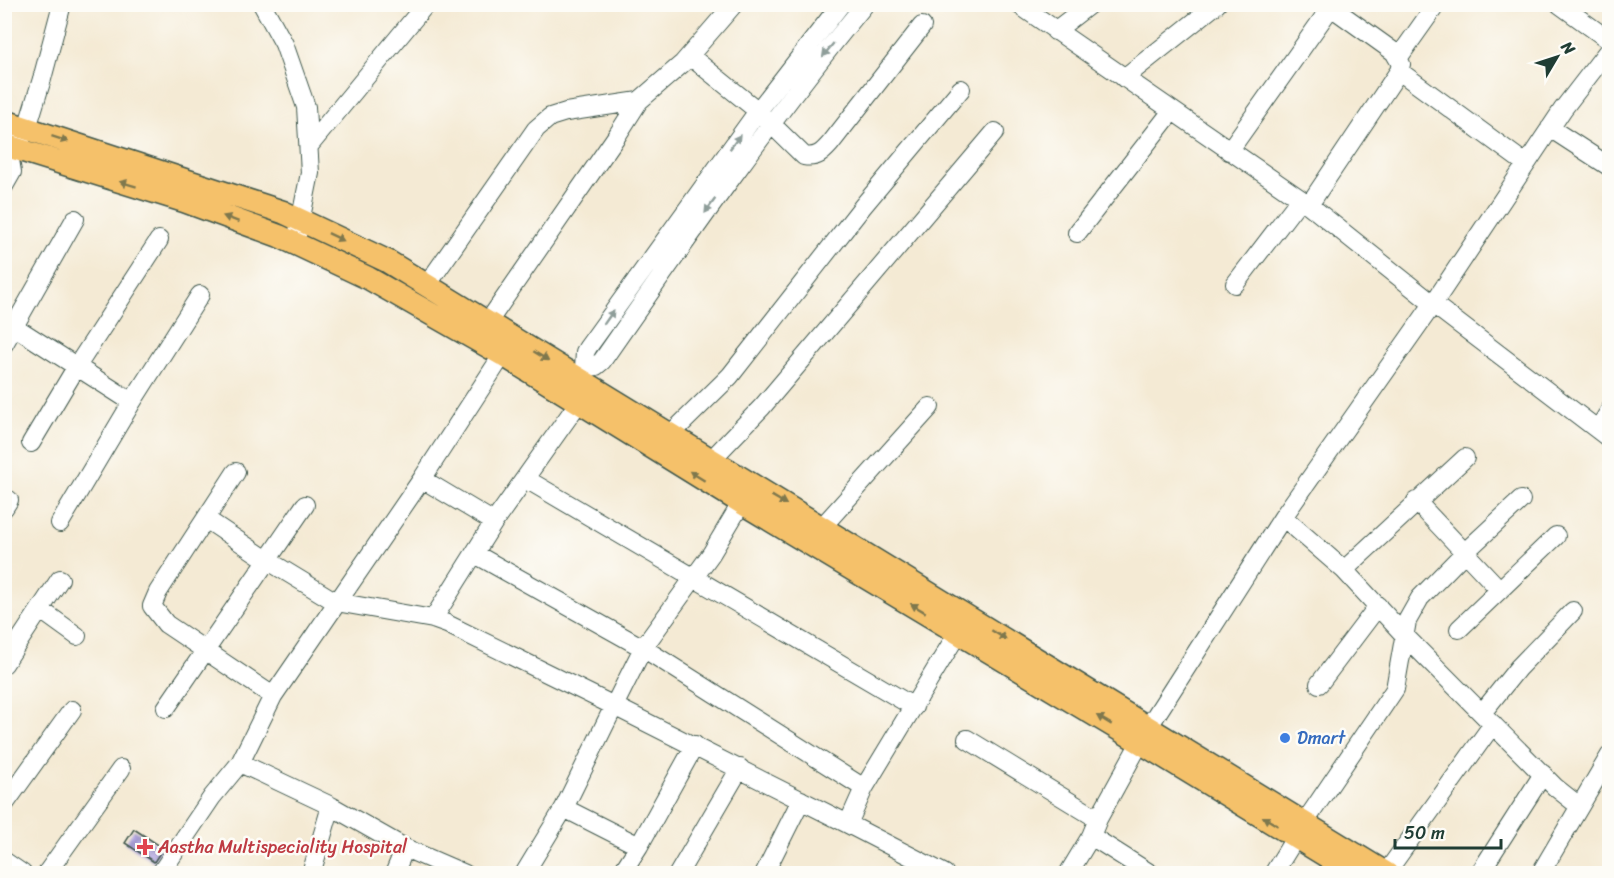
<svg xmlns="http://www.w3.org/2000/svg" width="1614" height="878" font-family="Sriracha,sans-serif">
<defs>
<pattern id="building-cross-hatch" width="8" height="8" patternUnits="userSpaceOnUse" patternTransform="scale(1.5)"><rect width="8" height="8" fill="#a799df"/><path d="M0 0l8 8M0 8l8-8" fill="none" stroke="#877eb6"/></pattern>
</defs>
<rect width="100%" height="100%" fill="#fdfcf7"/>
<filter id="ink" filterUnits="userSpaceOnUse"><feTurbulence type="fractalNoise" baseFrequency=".0167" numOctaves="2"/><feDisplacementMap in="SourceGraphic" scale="12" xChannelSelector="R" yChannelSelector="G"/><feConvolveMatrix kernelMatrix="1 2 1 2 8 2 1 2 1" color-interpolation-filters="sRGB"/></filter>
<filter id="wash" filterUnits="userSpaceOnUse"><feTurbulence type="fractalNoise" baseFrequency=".008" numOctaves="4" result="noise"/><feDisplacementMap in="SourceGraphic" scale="24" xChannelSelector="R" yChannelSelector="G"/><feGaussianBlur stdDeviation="1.35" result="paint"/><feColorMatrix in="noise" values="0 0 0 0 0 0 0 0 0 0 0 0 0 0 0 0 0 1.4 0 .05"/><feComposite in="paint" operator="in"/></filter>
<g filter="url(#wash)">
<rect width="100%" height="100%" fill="#f4ead4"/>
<g id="blocks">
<path fill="url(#building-cross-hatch)" d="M134,829L163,848L154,862L125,843Z"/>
</g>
</g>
<g filter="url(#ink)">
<use href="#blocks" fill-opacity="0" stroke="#3f574c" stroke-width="1.5"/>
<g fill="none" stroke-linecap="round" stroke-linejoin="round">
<g stroke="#3f574c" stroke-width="20">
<path id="minor" d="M262,4L284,44L306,107L310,173L298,232
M1018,4L1309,205L1433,304L1610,439
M1559,4L1610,41
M1055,31L1090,4
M690,56L758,111L804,156C817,158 822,153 830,144L922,26
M1399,57L1433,9
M1399,71L1526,164
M1124,78L1217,4
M1550,128L1610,167
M309,146L426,4
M1229,151L1331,7
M4,186L12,172L10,160L27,128L42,79L62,4
M1309,205L1399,71L1401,64L1394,52L1327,4
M1077,233L1172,111
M1235,284L1300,199
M427,285L536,129L550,117L566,112L639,101
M4,320L132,402L60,523
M488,322L618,134L639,101L683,63L734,4
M4,344L75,219
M584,368L596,366L602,361C686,240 771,119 865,4
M571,388L584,368L585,352L588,347L758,111L841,4
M132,402L200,295
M1598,430L1610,410
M671,434L730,376L863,206L961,89
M31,443L77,366L159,240
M712,459L762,407L995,132
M236,472L158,592L152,606L166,624L273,696
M422,479L494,522
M526,479L914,707
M748,492L711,554L643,648L614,706L848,824
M1416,501L1500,590
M4,508L9,500
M1283,517L1344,570L1406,637L1555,787L1579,806
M206,519L267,560L336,602L433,619L447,624L614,706L564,808L524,874
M813,537L930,407
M475,554L643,648L864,788L965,621
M1344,570L1465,458
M41,610L77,636
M433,619L494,522L579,402
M1459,629L1556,536
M4,664L60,579
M1319,684L1378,606
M166,708L305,505
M1482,713L1518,668L1573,611
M967,739L1098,819
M240,763L331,806L405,848
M864,788L848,824L945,874
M4,805L72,710
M564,808L639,846
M1091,836L1151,874
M4,861L23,874
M1386,873L1493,724
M46,874L121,769
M160,874L212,797L240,763L273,696L422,479L509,345
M311,874L331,806
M394,874L405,848L465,874
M621,874L639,846L695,745
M678,874L740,768
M764,874L801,800
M1068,874L1091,836L1098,819L1149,726L1283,517L1433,304L1563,109L1610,48
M1273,874L1305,822L1395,689L1407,621L1420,598L1465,552L1521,500
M1479,874L1543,774
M1540,874L1610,755"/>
</g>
<g stroke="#3f574c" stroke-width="25">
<path id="major" d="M4,121L283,212L387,261L1387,874
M4,145L184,201L279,236L368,278L503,355L742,503L1140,742L1356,874"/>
</g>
<use href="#minor" stroke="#fff" stroke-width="18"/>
<use href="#major" stroke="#f5c16b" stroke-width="22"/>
</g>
<defs><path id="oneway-solid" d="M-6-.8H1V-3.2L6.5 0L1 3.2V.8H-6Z" transform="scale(1.5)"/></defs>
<g fill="#8f9e9a">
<use href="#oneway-solid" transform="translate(828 50) rotate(129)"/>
<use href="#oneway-solid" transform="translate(735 142) rotate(-54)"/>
<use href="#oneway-solid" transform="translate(710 206) rotate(126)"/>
<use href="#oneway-solid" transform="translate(609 317) rotate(-55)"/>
</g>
<g fill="#7f784d">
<use href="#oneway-solid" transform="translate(60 139) rotate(18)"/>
<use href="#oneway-solid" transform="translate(128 184) rotate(-163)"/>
<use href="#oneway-solid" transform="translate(231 219) rotate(-159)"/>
<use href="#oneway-solid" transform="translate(336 237) rotate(26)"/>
<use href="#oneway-solid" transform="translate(541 356) rotate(32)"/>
<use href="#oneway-solid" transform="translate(697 476) rotate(-148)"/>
<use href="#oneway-solid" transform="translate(779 500) rotate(31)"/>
<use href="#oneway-solid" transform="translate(918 608) rotate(-149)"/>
<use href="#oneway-solid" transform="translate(999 635) rotate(32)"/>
<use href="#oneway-solid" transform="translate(1104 720) rotate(-149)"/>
<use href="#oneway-solid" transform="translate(1270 821) rotate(-149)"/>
</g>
</g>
<circle fill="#3f7fe0" stroke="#fdfcf7" stroke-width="2" cx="1285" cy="738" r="6"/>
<path fill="#e0444e" stroke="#fdfcf7" stroke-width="2" d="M142 838h6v6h6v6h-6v6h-6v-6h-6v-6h6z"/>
<g text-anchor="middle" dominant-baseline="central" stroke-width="5" stroke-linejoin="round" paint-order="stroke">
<g font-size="18" fill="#366cbe" stroke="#fdfcf7" text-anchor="start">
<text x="1297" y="738">Dmart</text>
</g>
<g font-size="18" fill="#be3a42" stroke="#fdfcf7" text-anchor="start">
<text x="158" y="847">Aastha Multispeciality Hospital</text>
</g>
</g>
<rect width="1614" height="878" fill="none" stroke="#fdfcf7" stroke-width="24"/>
<g transform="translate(1557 57) rotate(51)" stroke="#fdfcf7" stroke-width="4.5" paint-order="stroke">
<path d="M0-4.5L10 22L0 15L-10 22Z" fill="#1f3d34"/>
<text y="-9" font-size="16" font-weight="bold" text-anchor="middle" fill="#1f3d34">N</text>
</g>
<path d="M1395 839v9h106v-9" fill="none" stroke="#1f3d34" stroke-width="3"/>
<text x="1404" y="839" font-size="18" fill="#1f3d34" stroke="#fdfcf7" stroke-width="4.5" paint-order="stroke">50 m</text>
</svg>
